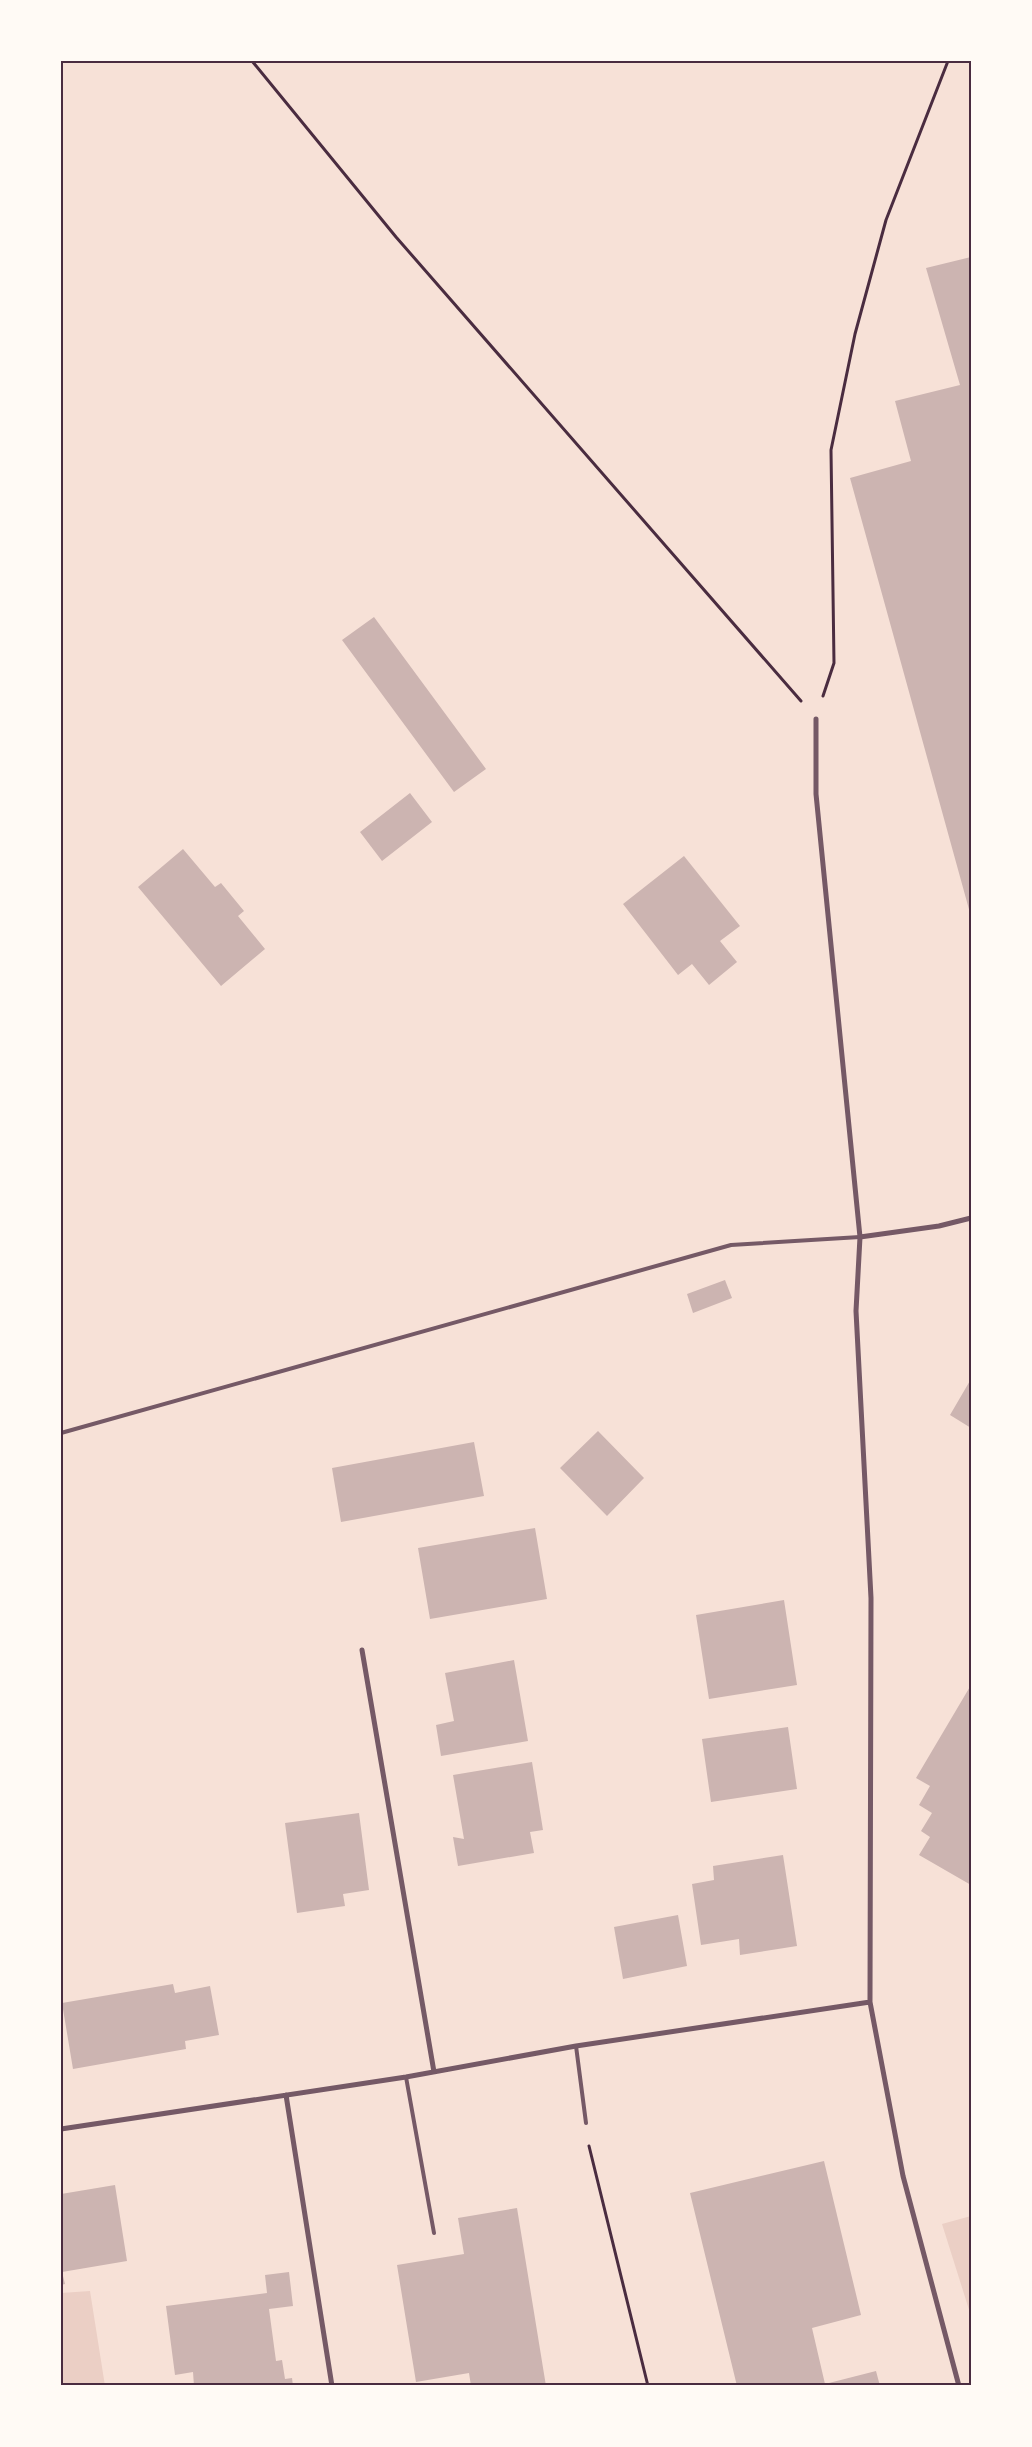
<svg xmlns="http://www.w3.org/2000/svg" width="1032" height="2447" font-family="'Alegreya Sans',sans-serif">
<rect width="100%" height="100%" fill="#f7e1d7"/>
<path fill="#ebcfc5" d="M971,2216V2316L942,2224Z
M90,2291L105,2386H61V2293Z"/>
<path fill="#ccb4b1" d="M971,257V912L970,913L850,478L911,461L895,401L960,385L926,268Z
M374,617L486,769L454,792L342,640Z
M410,793L432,822L382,861L360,832Z
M183,849L215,887L221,883L244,911L238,916L265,949L221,986L138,887Z
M684,856L740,926L720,941L737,962L709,985L692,964L678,975L623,904Z
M725,1280L732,1298L693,1313L687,1294Z
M971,1379V1428L950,1415Z
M598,1431L644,1478L607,1516L560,1468Z
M474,1442L484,1496L341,1522L332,1468Z
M535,1528L547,1599L430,1619L418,1548Z
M784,1600L797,1685L709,1699L696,1615Z
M514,1660L528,1741L441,1756L436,1725L454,1721L445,1673Z
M971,1685V1885L919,1855L930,1837L921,1831L932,1813L919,1805L930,1786L916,1778Z
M788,1727L797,1789L711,1802L702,1739Z
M532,1762L543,1830L530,1832L534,1853L458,1866L453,1837L464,1839L453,1775Z
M359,1813L369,1890L343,1894L345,1906L297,1913L285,1823Z
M783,1855L797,1946L740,1955L739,1939L701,1945L692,1884L714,1880L713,1866Z
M678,1915L687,1966L623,1979L614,1927Z
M173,1984L175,1993L210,1986L219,2035L185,2041L186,2049L73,2069L62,2003Z
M824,2161L861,2315L812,2328L825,2384L876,2371L880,2386H737L690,2193Z
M115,2185L127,2261L62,2272L65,2284L61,2285V2194Z
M517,2208L546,2386H471L469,2373L416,2382L397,2265L464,2254L458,2218Z
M289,2272L293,2306L269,2309L276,2361L282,2360L285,2379L292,2378L293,2386H194L193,2372L175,2375L166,2306L267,2293L265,2275Z"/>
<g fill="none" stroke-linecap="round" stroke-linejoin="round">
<path stroke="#4a2c40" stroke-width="3" d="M252,61L396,237L801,701
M823,696L834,663L831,450L855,334L886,220L948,61
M589,2146L648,2386"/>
<path stroke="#755966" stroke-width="4" d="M61,1433L731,1245L860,1237
M576,2046L586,2123
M406,2077L434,2233"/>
<path stroke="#755966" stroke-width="5" d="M816,719V794L860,1237L856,1311L871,1598L870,2002L903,2176L959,2386
M860,1237L939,1226L971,1218
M362,1650L434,2072
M286,2095L332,2386
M61,2129L406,2077L576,2046L870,2002"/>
</g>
<rect width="1032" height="2447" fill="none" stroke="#fffaf5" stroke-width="125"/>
<rect x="62" y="62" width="908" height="2322" fill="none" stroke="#4a2c40" stroke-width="2"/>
</svg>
